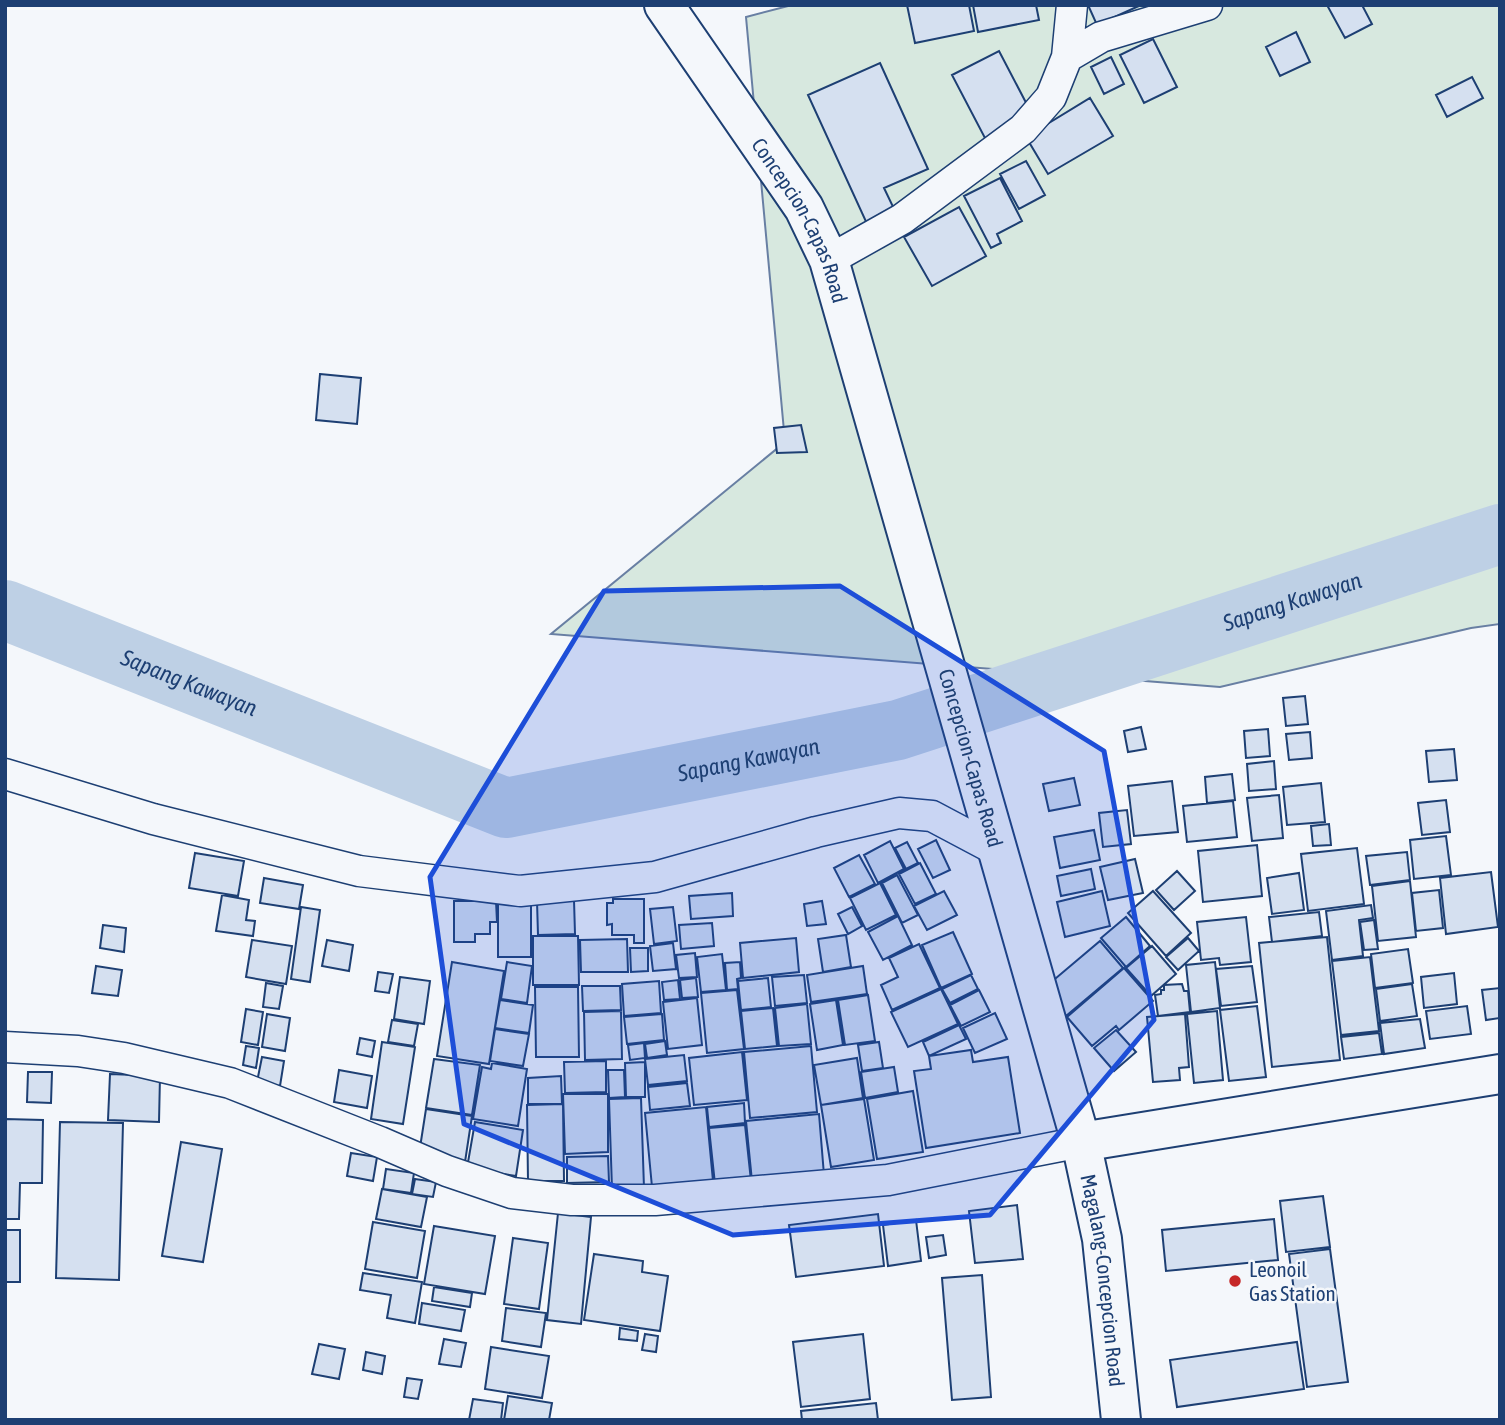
<svg xmlns="http://www.w3.org/2000/svg" width="1505" height="1425" font-family="'Asap Condensed',sans-serif">
<rect width="100%" height="100%" fill="#f4f7fb"/>
<path fill="#d7e8df" stroke="#687fa3" stroke-width="2" d="M792,5H1500V624L1471,628L1220,687L551,634L785,442L746,17Z"/>
<g fill="none" stroke-linecap="round" stroke-linejoin="round">
<path stroke="#bed0e5" stroke-width="60" id="s1" d="M5,610L506,808L898,730L1500,534"/>
</g>
<path fill="#d5e0f0" stroke="#1d3f73" stroke-width="2" d="M907,5H969L974,31L915,43Z
M973,5H1036L1039,20L978,32Z
M1088,5H1141L1097,25Z
M1327,5H1362L1372,24L1345,38Z
M1296,32L1310,62L1280,76L1266,47Z
M1153,39L1177,87L1144,103L1120,55Z
M999,51L1033,116L986,140L952,75Z
M1111,57L1124,84L1104,94L1091,67Z
M880,63L928,169L884,188L896,213L868,226L808,95Z
M1472,77L1483,98L1447,117L1436,95Z
M1090,98L1113,136L1048,174L1026,137Z
M1026,161L1045,195L1019,209L1000,174Z
M1000,178L1022,221L997,234L1001,243L991,248L964,196Z
M959,207L986,256L932,286L904,237Z
M320,374L361,378L357,424L316,420Z
M801,425L807,452L777,453L774,428Z
M1305,696L1308,724L1286,726L1283,698Z
M1141,727L1146,749L1128,752L1124,731Z
M1268,729L1270,756L1246,758L1244,731Z
M1310,732L1312,758L1289,760L1286,734Z
M1454,749L1457,780L1429,782L1426,751Z
M1274,761L1276,789L1249,791L1247,764Z
M1232,774L1235,800L1207,803L1205,777Z
M1074,778L1080,805L1049,811L1043,784Z
M1172,781L1178,832L1134,836L1128,786Z
M1321,783L1325,822L1287,825L1283,787Z
M1279,795L1283,838L1252,841L1247,798Z
M1446,800L1450,832L1422,835L1418,803Z
M1233,801L1237,837L1187,842L1183,806Z
M1127,810L1131,844L1103,847L1099,813Z
M1329,824L1331,845L1313,846L1311,826Z
M1094,830L1100,860L1060,868L1054,837Z
M1446,836L1451,875L1414,879L1410,840Z
M936,840L950,870L933,878L918,849Z
M890,841L904,869L878,883L864,855Z
M907,842L918,863L906,869L895,848Z
M1257,845L1262,896L1203,902L1198,851Z
M1357,848L1364,904L1308,911L1301,854Z
M1407,852L1410,880L1370,885L1366,856Z
M195,853L244,861L238,896L189,888Z
M859,855L875,884L849,897L834,868Z
M1135,859L1143,893L1108,900L1100,867Z
M920,863L936,894L915,904L899,874Z
M1091,869L1095,889L1061,896L1057,876Z
M1177,871L1195,891L1174,910L1156,890Z
M1491,872L1498,927L1446,934L1440,878Z
M1299,873L1304,910L1272,914L1267,878Z
M897,875L918,915L902,923L882,883Z
M264,878L303,885L299,909L260,903Z
M1410,881L1416,937L1378,941L1372,886Z
M880,883L896,915L866,930L850,898Z
M1439,890L1443,928L1416,931L1412,893Z
M944,891L957,915L927,930L914,906Z
M1102,891L1110,926L1065,937L1057,902Z
M1153,891L1191,933L1166,956L1128,913Z
M732,893L733,916L691,919L689,896Z
M222,895L249,900L246,920L255,921L253,936L216,931Z
M613,899H644V943H634V935H612V924L607,925V903H613Z
M574,900L575,934L538,935L537,901Z
M454,901H496L497,922H490V934H475V942H454Z
M822,901L826,924L807,926L804,904Z
M498,904H531V957H498Z
M1371,905L1373,918L1359,920L1363,956L1332,960L1326,911Z
M301,907L320,910L310,982L291,979Z
M673,907L677,941L654,944L650,909Z
M852,907L862,926L848,934L838,914Z
M1319,912L1322,936L1272,942L1269,917Z
M898,916L912,945L883,960L868,932Z
M1126,917L1150,946L1126,967L1101,938Z
M1246,917L1251,962L1220,965L1219,958L1201,960L1197,922Z
M1374,920L1378,949L1364,950L1360,922Z
M712,923L714,946L681,949L679,925Z
M103,925L126,928L124,952L100,948Z
M953,932L972,974L941,988L922,945Z
M846,935L851,967L823,972L818,939Z
M533,936H578L579,985H533Z
M1327,937L1340,1060L1272,1067L1259,943Z
M796,938L799,972L743,978L740,943Z
M1188,938L1199,951L1178,970L1166,957Z
M627,939L628,972H581L580,940Z
M252,940L292,946L286,984L246,977Z
M327,940L353,945L349,971L322,966Z
M1100,941L1123,968L1066,1016L1043,989Z
M673,943L676,969L653,971L650,946Z
M919,944L940,988L892,1010L881,985L898,977L889,958Z
M1152,946L1176,974L1151,996L1126,968Z
M630,948H648V971L631,972Z
M1408,949L1413,983L1375,988L1371,954Z
M695,953L697,977L679,978L676,955Z
M722,954L726,990L701,992L697,957Z
M1370,957L1379,1031L1341,1035L1332,961Z
M452,962L504,971L489,1064L437,1056Z
M507,962L532,966L527,1003L501,999Z
M740,962L741,978L737,979L738,989L727,990L725,963Z
M1215,962L1220,1008L1191,1012L1186,965Z
M96,966L122,970L118,996L92,993Z
M863,966L867,994L811,1002L807,975Z
M1252,966L1257,1002L1221,1006L1216,969Z
M1124,968L1153,1001L1119,1030L1116,1026L1092,1046L1067,1017Z
M378,972L393,974L389,993L375,991Z
M1454,973L1457,1004L1424,1008L1421,977Z
M804,975L807,1003L775,1006L772,977Z
M971,975L978,989L950,1003L942,989Z
M400,977L430,981L424,1024L394,1019Z
M696,978L698,997L682,998L680,980Z
M768,978L771,1007L741,1010L738,981Z
M678,980L680,999L664,1000L662,982Z
M659,981L661,1013L624,1016L622,984Z
M266,983L283,986L279,1009L263,1007Z
M1182,984L1184,991H1188L1190,1012L1158,1016L1155,995L1161,994V990H1164V985Z
M1412,984L1417,1016L1380,1021L1376,989Z
M582,986H620L621,1010L583,1011Z
M535,987H578L579,1057H536Z
M1500,988V1018L1486,1020L1482,990Z
M941,989L958,1024L908,1047L891,1012Z
M737,990L744,1049L707,1053L701,993Z
M979,990L990,1012L961,1026L950,1005Z
M868,995L875,1041L845,1045L838,1000Z
M697,998L702,1045L668,1049L663,1002Z
M500,1000L533,1005L529,1033L495,1028Z
M836,1000L843,1045L817,1050L810,1004Z
M807,1004L811,1044L779,1046L775,1008Z
M1257,1006L1266,1077L1229,1081L1220,1010Z
M1467,1006L1471,1034L1430,1039L1426,1011Z
M773,1008L777,1046L745,1049L741,1011Z
M246,1009L263,1012L258,1045L241,1042Z
M621,1011L622,1059L585,1060L584,1012Z
M1217,1011L1223,1080L1194,1083L1187,1014Z
M995,1013L1007,1039L975,1053L963,1028Z
M267,1014L290,1018L285,1051L262,1047Z
M662,1014L664,1040L627,1044L624,1017Z
M1185,1014L1189,1067L1179,1068L1180,1080L1153,1082L1147,1017Z
M1420,1019L1425,1048L1384,1054L1380,1023Z
M392,1020L418,1024L414,1046L388,1042Z
M959,1025L966,1039L929,1056L923,1042Z
M495,1029L529,1034L523,1066L490,1061Z
M1116,1030L1136,1052L1114,1071L1094,1048Z
M1379,1033L1382,1054L1344,1059L1341,1037Z
M360,1038L375,1041L372,1057L357,1054Z
M665,1041L667,1055L647,1058L645,1044Z
M382,1042L415,1047L403,1124L371,1119Z
M879,1042L883,1068L862,1071L858,1045Z
M644,1043L645,1058L630,1060L628,1045Z
M246,1046L259,1048L256,1068L243,1065Z
M811,1046L817,1112L750,1118L744,1052Z
M971,1050L973,1062L1008,1057L1020,1133L926,1148L914,1071L931,1069L929,1056Z
M742,1052L747,1100L694,1105L689,1058Z
M684,1055L687,1081L648,1085L645,1059Z
M262,1057L284,1061L280,1086L257,1082Z
M857,1058L863,1098L821,1105L814,1065Z
M434,1059L480,1065L472,1115L426,1108Z
M606,1061V1092L565,1093L564,1062Z
M645,1062V1097H626L625,1063Z
M492,1063L527,1069L518,1126L473,1119L482,1067L491,1069Z
M894,1067L898,1092L865,1098L861,1072Z
M339,1070L372,1076L367,1108L334,1102Z
M608,1070H624L625,1097L609,1098Z
M28,1072H52L51,1103L27,1102Z
M110,1074L160,1076L159,1122L108,1120Z
M561,1076L562,1104H528V1078Z
M687,1083L690,1106L650,1110L648,1087Z
M913,1091L923,1152L877,1159L867,1099Z
M563,1094H608V1152L565,1154Z
M641,1098L644,1188L612,1189L609,1099Z
M864,1099L874,1160L831,1167L821,1105Z
M744,1103L745,1123L709,1127L707,1107Z
M563,1104L564,1181H528L527,1105Z
M706,1107L713,1181L652,1187L645,1113Z
M426,1109L472,1116L465,1162L419,1154Z
M819,1114L824,1175L752,1181L746,1121Z
M5,1119L43,1120L42,1183H20L19,1219H5Z
M60,1122L123,1123L119,1280L56,1278Z
M475,1122L523,1130L516,1176L467,1168Z
M745,1125L751,1181L715,1184L709,1128Z
M181,1142L222,1149L203,1262L162,1256Z
M351,1153L377,1157L373,1181L347,1176Z
M608,1156L609,1182L567,1183V1157Z
M386,1169L414,1173L411,1193L383,1189Z
M415,1179L436,1182L433,1197L412,1194Z
M382,1189L427,1197L421,1227L376,1219Z
M1323,1196L1330,1247L1286,1252L1280,1201Z
M1017,1205L1023,1259L975,1263L969,1211Z
M558,1213L591,1217L581,1324L547,1320Z
M878,1214L884,1266L796,1277L789,1225Z
M1274,1219L1278,1260L1166,1271L1162,1230Z
M916,1220L921,1261L888,1266L883,1225Z
M373,1222L425,1231L417,1278L365,1269Z
M434,1226L495,1236L485,1294L424,1284Z
M5,1230H20V1282H5Z
M943,1235L946,1255L929,1258L926,1237Z
M513,1238L548,1243L539,1309L504,1304Z
M1330,1249L1348,1382L1307,1387L1289,1254Z
M594,1254L643,1261L642,1272L668,1276L660,1331L584,1320Z
M363,1273L422,1282L415,1323L387,1318L391,1295L360,1290Z
M982,1275L991,1397L952,1400L942,1278Z
M434,1287L472,1293L470,1307L432,1301Z
M422,1303L465,1310L461,1331L419,1324Z
M506,1308L546,1313L541,1347L502,1341Z
M620,1328L638,1331L637,1341L619,1339Z
M645,1334L658,1336L656,1352L642,1350Z
M863,1334L870,1399L801,1407L793,1342Z
M444,1339L466,1343L461,1367L439,1364Z
M1297,1342L1304,1389L1177,1407L1170,1360Z
M319,1344L345,1349L339,1379L312,1374Z
M491,1347L549,1356L542,1398L485,1389Z
M366,1352L385,1356L382,1374L363,1370Z
M407,1378L422,1380L418,1399L404,1397Z
M508,1396L552,1403L549,1420H504Z
M473,1399L503,1403L501,1420H469Z
M876,1403L878,1420H802L801,1411Z"/>
<g fill="none" stroke-linecap="round" stroke-linejoin="round">
<g stroke="#1d3f73" stroke-width="33">
<path id="street" d="M1067,57L1101,37L1207,5
M829,260L902,219L1023,129L1051,97L1067,57L1072,5
M5,774L153,819L359,871L520,891L655,877L816,832L899,813L932,816L998,851
M5,1047L78,1051L124,1058L230,1083L380,1142L447,1171L512,1193L572,1200H655L888,1180L1081,1142"/>
</g>
<g stroke="#1d3f73" stroke-width="42">
<path id="secondary" d="M1081,1142L1500,1074"/>
</g>
<g stroke="#1d3f73" stroke-width="42">
<g id="primary">
<path id="s2" d="M664,5L804,208L829,260L1081,1142L1102,1239L1121,1420"/>
</g>
</g>
<use href="#street" stroke="#f4f7fb" stroke-width="30"/>
<use href="#secondary" stroke="#f4f7fb" stroke-width="38"/>
<use href="#primary" stroke="#f4f7fb" stroke-width="38"/>
</g>
<path fill="#1d4ed8" fill-opacity="0.2" stroke="#1d4ed8" stroke-width="5" stroke-linejoin="round" d="M840,586L1104,751L1154,1020L990,1215L733,1235L464,1124L430,877L604,591Z"/>
<circle fill="#c62828" stroke="#f4f7fb" stroke-width="2.5" cx="1235" cy="1281" r="7"/>
<g text-anchor="middle" dominant-baseline="central" stroke-width="5" stroke-linejoin="round" paint-order="stroke">
<g font-size="21" fill="#1d3f73" stroke="#f4f7fb">
<text stroke="none"><textPath href="#s2" startOffset="256">Concepcion-Capas Road</textPath></text>
<text stroke="none"><textPath href="#s2" startOffset="822">Concepcion-Capas Road</textPath></text>
<text stroke="none"><textPath href="#s2" startOffset="1362">Magalang-Concepcion Road</textPath></text>
</g>
<g font-size="21" fill="#1d3f73" stroke="#f4f7fb" text-anchor="start">
<text x="1249" y="1269">Leonoil<tspan x="1249" dy="24">Gas Station</tspan></text>
</g>
<g font-size="23" font-style="italic" fill="#1d3f73" stroke="#f4f7fb">
<text stroke="none"><textPath href="#s1" startOffset="1353">Sapang Kawayan</textPath></text>
<text stroke="none"><textPath href="#s1" startOffset="198">Sapang Kawayan</textPath></text>
<text stroke="none"><textPath href="#s1" startOffset="786">Sapang Kawayan</textPath></text>
</g>
</g>
<rect width="1505" height="1425" fill="none" stroke="#1d3f73" stroke-width="14"/>
</svg>
